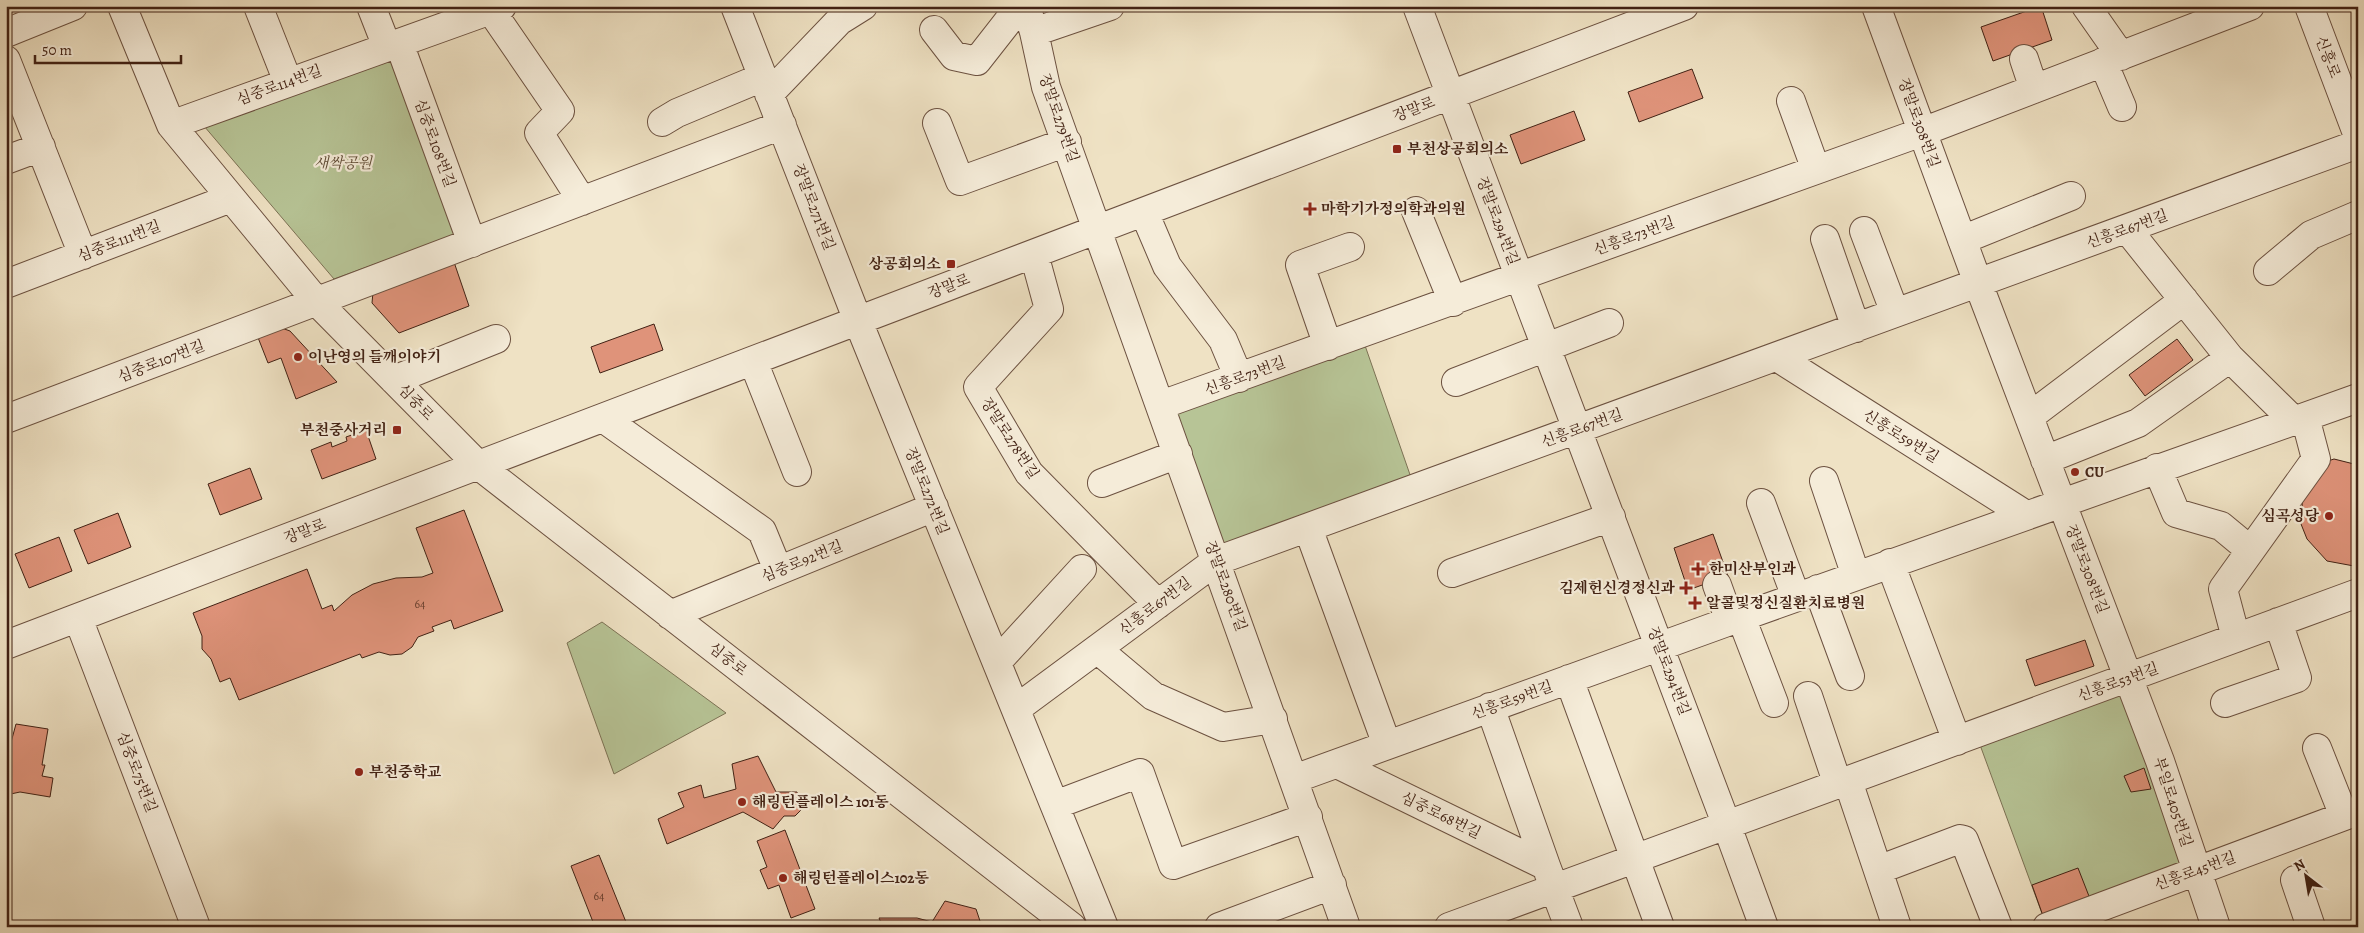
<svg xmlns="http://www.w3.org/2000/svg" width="2364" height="933" font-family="Alegreya,'Noto Serif KR',serif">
<rect width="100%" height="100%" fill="#efe2c4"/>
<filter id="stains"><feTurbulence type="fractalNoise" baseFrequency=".004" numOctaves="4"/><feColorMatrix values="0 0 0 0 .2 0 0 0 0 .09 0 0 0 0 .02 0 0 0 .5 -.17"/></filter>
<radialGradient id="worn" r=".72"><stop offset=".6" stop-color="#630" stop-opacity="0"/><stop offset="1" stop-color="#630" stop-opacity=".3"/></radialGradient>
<path fill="#b7c496" stroke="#7c7255" d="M391,58L455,235L334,279L204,126Z
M1361,334L1415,489L1216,561L1161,405Z
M602,622L726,713L614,774L567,643Z
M2128,678L2195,871L2047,927L1976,734Z"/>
<path fill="#df937a" stroke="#412114" d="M2041,6L2052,40L1993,61L1981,27Z
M1692,69L1703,98L1639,122L1628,92Z
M1574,111L1585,140L1521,164L1510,135Z
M454,262L469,306L399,333L372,303L373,292Z
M654,324L663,350L600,373L591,347Z
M279,327L290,331L337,382L296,399L281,358L268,363L257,335Z
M2177,339L2193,360L2145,396L2129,375Z
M366,430L376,459L322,479L311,450L331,442L332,447L347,441L346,437Z
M2334,459L2358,465V565L2354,566L2327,561L2307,539L2301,524L2303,491L2328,461Z
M250,468L262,499L220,515L208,484Z
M464,510L503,611L454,629L451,620L432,627L434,631L418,637L412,647L402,654L390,655L379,652L362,658L360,654L239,700L230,678L220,682L211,659L202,649V636L193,613L307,569L322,609L332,605L334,611L352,595L373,584L396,578L422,577L433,573L416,528Z
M118,513L131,547L88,564L74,530Z
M1713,534L1728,576L1688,590L1674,548Z
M59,537L72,571L29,588L15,554Z
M2085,640L2094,666L2035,686L2026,660Z
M16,724L48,729L42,765H45L42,776L53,778L50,797L20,792L6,795V747L10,746Z
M758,756L776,792H797L804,807L795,816H784L773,829L743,812L667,844L658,819L684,807L678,793L701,785L704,798L736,789L732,764Z
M2144,768L2151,789L2131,792L2124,776Z
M785,830L815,909L791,918L779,885L768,889L760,870L767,867L757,841Z
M599,855L628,927H595L571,866Z
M2078,868L2094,909L2047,927L2032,885Z
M945,901L976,909L982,927H883L879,918H917L932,922Z"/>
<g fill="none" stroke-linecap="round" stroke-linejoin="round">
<g stroke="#6c5140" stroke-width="30">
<path id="minor" d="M122,6L171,125L317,302L478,465L1072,927
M258,6L288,82
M371,6L387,47
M488,6L560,111L539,133L582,201
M735,6L858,321L1104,927
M1026,6L1034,32L1046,87L1346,927
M1417,6L1727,826L1764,927
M1876,6L1978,283L2160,761L2216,927
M2086,6L2121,56
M2309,6L2358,136
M934,30L954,56L977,61L1020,6
M1034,32L1110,6
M6,33L73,6
M399,43L472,243
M2024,59L2034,89
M6,60L83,255
M2103,62L2122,107
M769,94L839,21L863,6
M1791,101L1816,170
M662,122L677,113L763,77
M937,123L960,181L1067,142
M171,125L502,6
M6,160L41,147
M1416,211L1453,302
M1144,212L1167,266L1223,340L1239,378
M2127,229L2230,358L2293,420
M1864,231L1895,313
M1825,239L1856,328
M1962,240L2071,196
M1034,254L1049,309L978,387L1029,473L1158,604
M2268,271L2311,235L2358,215
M6,284L231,198
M1328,346L1300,265L1350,247
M1777,357L2026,515
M753,361L797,472
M394,380L496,339
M1456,382L1609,323
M1161,405L1922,132L2250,6
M2029,417L2184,300
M603,418L762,531L778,570
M6,419L782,125
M2045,460L2138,423L2230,358
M2157,468L2176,513L2221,526L2250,550
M1824,481L1856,576
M1102,483L1178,454
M1761,503L1796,597
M1308,528L1387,745
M1890,563L1957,741
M1452,573L1611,517
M1717,585L1730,621
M1818,589L1850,676
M670,615L934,507
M1741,617L1774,703
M78,618L196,927
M2236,638L2223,589L2316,459L2305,417
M6,645L1684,6
M1097,649L1153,696L1223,727L1273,719
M997,662L1082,569
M1569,679L1660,927
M1808,696L1838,785
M2225,703L2297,678L2278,622
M1490,707L1546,866
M1016,709L1216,561L2358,144
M2317,748L2344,816
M1337,764L1546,866L1569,927
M1294,779L1730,621L2358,398
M1848,781L1897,927
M1055,805L1140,773L1173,865L1308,817
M1878,870L1960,839L1964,840L1998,927
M2295,880L2311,927
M1219,927L1332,885
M1449,927L2358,593
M2047,927L2358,811"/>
</g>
<use href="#minor" stroke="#f5ecd9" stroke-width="28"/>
</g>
<g fill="#8f2418" stroke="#f5ecd9" stroke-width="2">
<rect x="1392" y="144" width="10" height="10" rx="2.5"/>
<path d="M1307.5 201.5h5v5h5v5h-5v5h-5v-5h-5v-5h5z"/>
<rect x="946" y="259" width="10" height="10" rx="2.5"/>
<circle cx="298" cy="357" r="5"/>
<rect x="392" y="425" width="10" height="10" rx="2.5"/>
<circle cx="2075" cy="472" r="5"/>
<circle cx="2329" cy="516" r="5"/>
<path d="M1695.5 561.5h5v5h5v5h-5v5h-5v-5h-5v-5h5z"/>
<path d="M1683.5 580.5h5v5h5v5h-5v5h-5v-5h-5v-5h5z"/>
<path d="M1692.5 595.5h5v5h5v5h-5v5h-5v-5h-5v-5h5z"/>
<circle cx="359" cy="772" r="5"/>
<circle cx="742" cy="802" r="5"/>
<circle cx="783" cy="878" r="5"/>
</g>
<g text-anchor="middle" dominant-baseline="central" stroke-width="4.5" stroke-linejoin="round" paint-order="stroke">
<g font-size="12" fill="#683e2e">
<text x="420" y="604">64</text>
<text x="599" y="896">64</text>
</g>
<g font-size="15" fill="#412114" stroke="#f5ecd9">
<text transform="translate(2328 57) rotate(69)">신흥로</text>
<text transform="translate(279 85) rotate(-20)">심중로114번길</text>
<text transform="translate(1414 109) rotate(-21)">장말로</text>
<text transform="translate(1059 118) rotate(71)">장말로279번길</text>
<text transform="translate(1919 123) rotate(70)">장말로308번길</text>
<text transform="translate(435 143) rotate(70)">심중로108번길</text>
<text transform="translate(814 207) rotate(69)">장말로271번길</text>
<text transform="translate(1498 221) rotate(69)">장말로294번길</text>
<text transform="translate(2127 229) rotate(-20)">신흥로67번길</text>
<text transform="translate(1634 236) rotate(-20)">신흥로73번길</text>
<text transform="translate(119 241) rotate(-21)">심중로111번길</text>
<text transform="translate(949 286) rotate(-21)">장말로</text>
<text transform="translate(161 361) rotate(-21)">심중로107번길</text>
<text transform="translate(1245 376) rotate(-20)">신흥로73번길</text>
<text transform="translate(416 402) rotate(46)">심중로</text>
<text transform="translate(1582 428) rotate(-20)">신흥로67번길</text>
<text transform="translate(1901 436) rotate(32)">신흥로59번길</text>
<text transform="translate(1010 438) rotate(57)">장말로278번길</text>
<text transform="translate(927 491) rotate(68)">장말로272번길</text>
<text transform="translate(305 531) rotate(-21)">장말로</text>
<text transform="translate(802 561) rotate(-22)">심중로92번길</text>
<text transform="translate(2087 569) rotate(69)">장말로308번길</text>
<text transform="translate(1226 586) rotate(70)">장말로280번길</text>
<text transform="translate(1155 606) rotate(-37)">신흥로67번길</text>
<text transform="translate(728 659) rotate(38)">심중로</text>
<text transform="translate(1669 671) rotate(69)">장말로294번길</text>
<text transform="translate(2118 682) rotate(-20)">신흥로53번길</text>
<text transform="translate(1512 700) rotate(-20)">신흥로59번길</text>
<text transform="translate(137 772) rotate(69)">심중로75번길</text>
<text transform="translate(2173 802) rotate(72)">부일로405번길</text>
<text transform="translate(1441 815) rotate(26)">심중로68번길</text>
<text transform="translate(2195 871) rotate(-20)">신흥로45번길</text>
</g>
<g font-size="15" font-weight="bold" fill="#412114" stroke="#f5ecd9" text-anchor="start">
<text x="1407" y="149">부천상공회의소</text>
<text x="1321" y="209">마학기가정의학과의원</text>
<text x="941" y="264" text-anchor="end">상공회의소</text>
<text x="308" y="357">이난영의 들깨이야기</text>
<text x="387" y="430" text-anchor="end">부천중사거리</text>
<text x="2085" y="472">CU</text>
<text x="2319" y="516" text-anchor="end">심곡성당</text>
<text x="1709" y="569">한미산부인과</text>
<text x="1675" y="588" text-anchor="end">김제헌신경정신과</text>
<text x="1706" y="603">알콜및정신질환치료병원</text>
<text x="369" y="772">부천중학교</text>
<text x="752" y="802">해링턴플레이스 101동</text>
<text x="793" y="878">해링턴플레이스102동</text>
</g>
<g font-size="15" font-style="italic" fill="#5e4a34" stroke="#f5ecd9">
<text x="343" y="163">새싹공원</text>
</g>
</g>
<rect width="2364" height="933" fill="none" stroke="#efe2c4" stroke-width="25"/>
<rect x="8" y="8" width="2349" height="918" fill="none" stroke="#412114" stroke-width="2.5"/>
<rect x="12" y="12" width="2339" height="908" fill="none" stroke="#412114"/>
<g transform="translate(2306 876) rotate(329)" stroke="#f5ecd9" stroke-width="4" paint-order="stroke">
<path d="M0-4L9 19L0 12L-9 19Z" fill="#412114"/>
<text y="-8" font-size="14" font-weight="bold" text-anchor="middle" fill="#412114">N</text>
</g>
<path d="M35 55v8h146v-8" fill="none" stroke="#412114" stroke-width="2.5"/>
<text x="42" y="55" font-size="15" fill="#412114" stroke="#f5ecd9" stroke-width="4" paint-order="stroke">50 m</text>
<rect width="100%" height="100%" filter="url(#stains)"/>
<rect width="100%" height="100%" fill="url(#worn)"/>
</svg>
